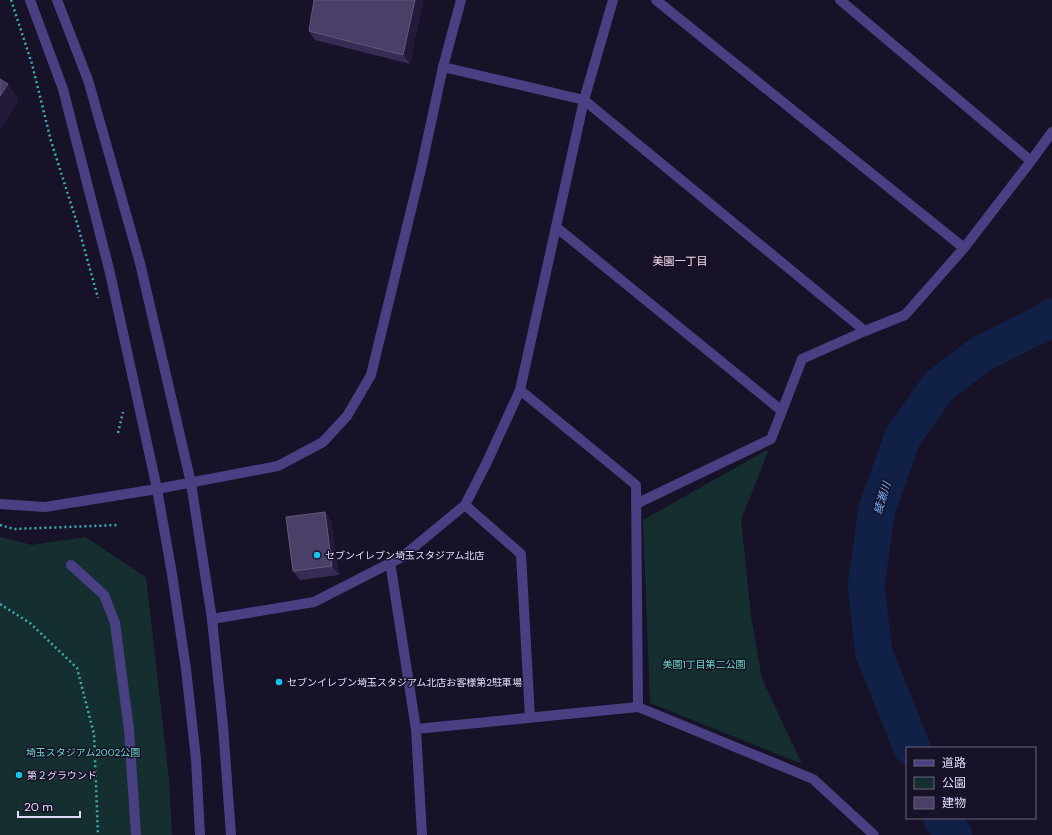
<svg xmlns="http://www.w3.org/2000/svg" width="1052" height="835" font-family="'DM Sans','Noto Sans JP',sans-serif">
<rect width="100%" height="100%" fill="#171227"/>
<path fill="#152f31" d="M769,449L741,520L751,616L762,679L802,764L650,703L643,520Z
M0,537L32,545L85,537L146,577L169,779L172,835H0Z"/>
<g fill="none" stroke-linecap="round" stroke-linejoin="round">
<path stroke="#102047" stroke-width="37" d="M912,748L874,653L866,586L877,509L903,436L939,386L981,354L1041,324L1052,317
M942,818L954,835"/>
<path stroke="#39aeb2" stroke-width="2.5" stroke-dasharray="2 3" stroke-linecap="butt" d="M11,0L32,64L51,141L78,226L98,298
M118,433L123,412
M0,525L14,529L119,525
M0,604L30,623L77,668L94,734L98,835"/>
<path stroke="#494083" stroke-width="10" d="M71,565L104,595L115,623L129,730L136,835"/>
<path stroke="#494083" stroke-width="10" d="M656,0L964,248
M840,0L1031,161
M443,67L584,100L865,331L905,315L964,248L1031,161L1052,132
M556,227L782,411L802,359L865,331
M520,390L636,485L638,707
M636,504L771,439L782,411
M465,505L521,554L530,718
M390,562L416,729L422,835
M212,619L314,602L402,557L465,505L487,462L520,390L584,100L613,0
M416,729L638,707L813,779L874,835"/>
<path stroke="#494083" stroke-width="10" d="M30,0L63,89L110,273L157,489L172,574L186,669L196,759L200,835
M57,0L88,80L140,263L191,483L212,619L223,726L231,835
M0,504L45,507L157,489L278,466L323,442L347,416L371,375L421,169L443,67L461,0"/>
</g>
<path fill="#382c54" d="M423,0L410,64L315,40L309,31Z
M331,521L339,575L300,580L293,571Z"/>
<path fill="#231a3a" d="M415,0H423L410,64L403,55Z
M8,84L19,100L0,130V96Z
M325,512L331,521L339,575L332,566Z"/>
<path fill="#4a3f66" stroke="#62577d" d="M314,0H415L403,55L309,31Z
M0,79L8,84L0,96Z
M325,512L332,566L293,571L286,517Z"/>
<g fill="#14c5ef" stroke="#171227" stroke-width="1.5">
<circle cx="317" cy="555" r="4"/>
<circle cx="279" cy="682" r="4"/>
<circle cx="19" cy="775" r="4"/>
</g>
<g text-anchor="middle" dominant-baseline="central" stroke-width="3" stroke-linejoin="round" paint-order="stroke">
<g font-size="10" fill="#e1dafc" stroke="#171227" text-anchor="start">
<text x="325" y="555">セブンイレブン埼玉スタジアム北店</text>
<text x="287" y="682">セブンイレブン埼玉スタジアム北店お客様第2駐車場</text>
<text x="27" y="775">第２グラウンド</text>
</g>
<g font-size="10" fill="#6ad8c7" stroke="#171227">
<text x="704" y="664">美園1丁目第二公園</text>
<text x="83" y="752">埼玉スタジアム2002公園</text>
</g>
<g font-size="11" fill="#fddcee" stroke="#171227">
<text x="680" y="261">美園一丁目</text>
</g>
<g font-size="11" font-style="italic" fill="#70abf5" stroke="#171227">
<text transform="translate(882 498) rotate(-73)">綾瀬川</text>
</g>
</g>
<rect x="906" y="747" width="130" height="72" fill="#171227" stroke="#68627c"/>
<rect x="914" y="760" width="20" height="6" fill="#494083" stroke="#68627c"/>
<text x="942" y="767" font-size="12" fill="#e1dafc">道路</text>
<rect x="914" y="777" width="20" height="12" fill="#152f31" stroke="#68627c"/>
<text x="942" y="787" font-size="12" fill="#e1dafc">公園</text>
<rect x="914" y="797" width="20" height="12" fill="#4a3f66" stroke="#68627c"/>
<text x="942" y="807" font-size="12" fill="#e1dafc">建物</text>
<path d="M18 811v6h62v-6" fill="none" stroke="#e1dafc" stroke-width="2"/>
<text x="24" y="811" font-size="12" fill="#e1dafc" stroke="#171227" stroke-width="3" paint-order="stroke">20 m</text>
</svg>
